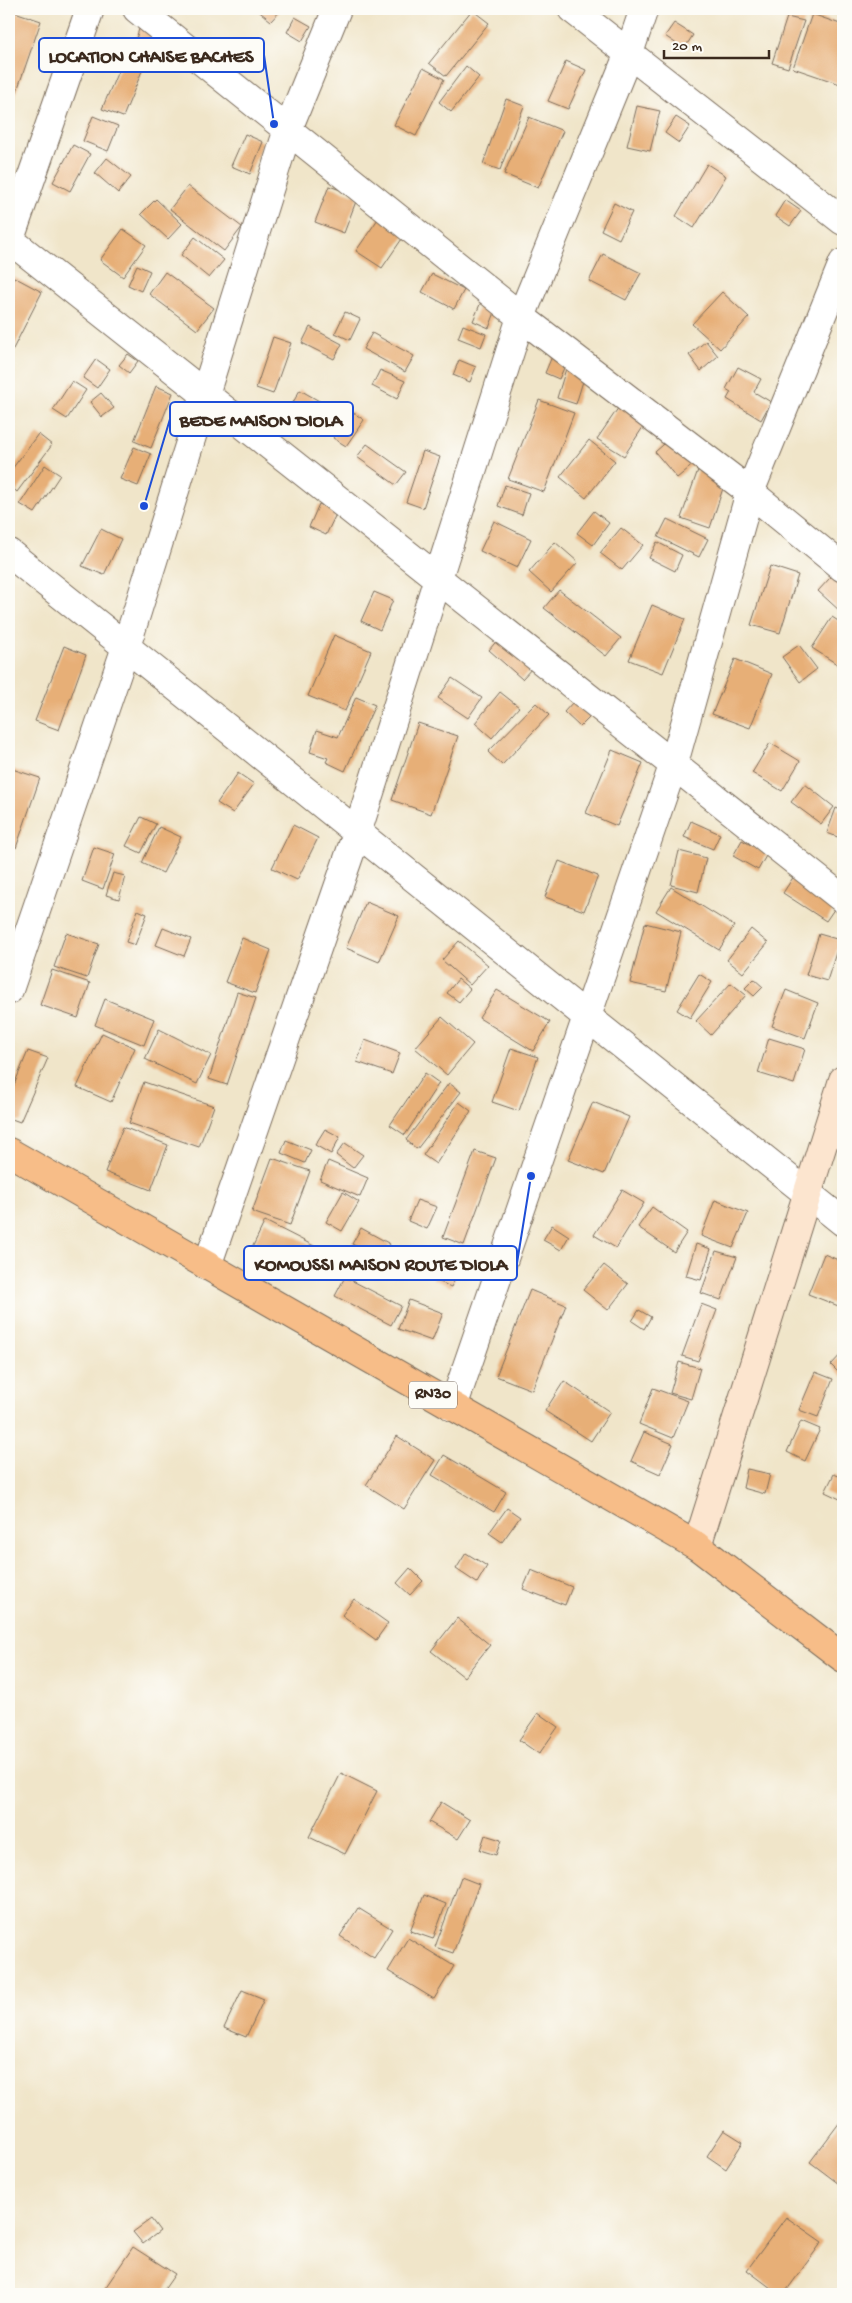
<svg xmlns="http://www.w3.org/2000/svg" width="852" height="2303" font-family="'Gochi Hand',sans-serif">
<rect width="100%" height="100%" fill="#fdfcf7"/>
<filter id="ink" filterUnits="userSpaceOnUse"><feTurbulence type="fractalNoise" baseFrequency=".02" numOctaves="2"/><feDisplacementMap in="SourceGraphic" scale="10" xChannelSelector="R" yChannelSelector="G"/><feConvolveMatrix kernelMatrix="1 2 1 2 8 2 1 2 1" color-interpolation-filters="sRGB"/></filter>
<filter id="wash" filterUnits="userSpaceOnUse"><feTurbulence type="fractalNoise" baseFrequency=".0096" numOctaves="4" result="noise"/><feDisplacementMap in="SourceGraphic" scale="20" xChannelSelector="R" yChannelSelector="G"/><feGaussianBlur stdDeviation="1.12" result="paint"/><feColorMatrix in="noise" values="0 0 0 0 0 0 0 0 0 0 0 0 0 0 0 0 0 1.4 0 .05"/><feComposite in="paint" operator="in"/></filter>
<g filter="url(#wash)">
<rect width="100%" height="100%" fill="#f0e5c9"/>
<g id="blocks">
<path fill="#e7af77" d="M256,9H282L271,21Z
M9,10L41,21L9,114Z
M472,10L489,23L446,76L429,63Z
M812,14L843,25V85L793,68Z
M295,17L311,26L302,41L287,32Z
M787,17L804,21L788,68L772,63Z
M141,23L159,28L152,53L133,48Z
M674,23L693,35L684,49L665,36Z
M124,57L144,66L123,117L102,109Z
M566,61L586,70L568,109L548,101Z
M466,66L479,77L451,112L439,102Z
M423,68L444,79L416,136L394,125Z
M506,99L524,106L500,170L483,164Z
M637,106L660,111L650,151L627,146Z
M93,116L118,126L108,151L83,141Z
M529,117L563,131L538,188L504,174Z
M676,117L690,126L679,143L665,133Z
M245,134L263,142L250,174L231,166Z
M73,145L90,154L70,191L53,182Z
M107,158L131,177L118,193L95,173Z
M707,164L726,176L694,228L676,216Z
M188,186L242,227L224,251L170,209Z
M329,186L358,196L344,233L315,222Z
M156,199L182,224L168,239L141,214Z
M785,200L801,211L790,226L775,216Z
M614,203L632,212L619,239L601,230Z
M380,216L406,233L382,268L356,251Z
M123,229L146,245L123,277L100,260Z
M195,237L224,260L209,278L181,255Z
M603,254L641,273L626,300L589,281Z
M137,265L150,271L141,291L128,285Z
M165,272L214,308L197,330L149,294Z
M432,274L464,290L454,309L422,292Z
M14,277L42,292L12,351L9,349V287Z
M722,292L749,317L720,349L692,324Z
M483,297L499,302L489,328L473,321Z
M345,312L360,319L350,340L335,333Z
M463,325L486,334L481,347L458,338Z
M310,327L342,344L334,359L302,343Z
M372,333L414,356L405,372L363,349Z
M273,337L291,343L273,394L256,388Z
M706,341L718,356L701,371L689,355Z
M128,354L138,361L129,373L119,365Z
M553,354L568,359L559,379L545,373Z
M96,359L110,369L97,388L83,378Z
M459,360L476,367L470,382L453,375Z
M568,362L587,368L576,404L557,398Z
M738,367L761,379L754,392L771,402L761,420L727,399L731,392L726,389Z
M380,370L405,381L397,399L372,386Z
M72,381L86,390L67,419L53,410Z
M156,386L173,393L151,448L134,441Z
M300,390L335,410L325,426L291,406Z
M101,393L114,408L102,417L90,402Z
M539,400L574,413L544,492L508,479Z
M623,401L649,418L624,456L597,439Z
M351,411L364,420L346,446L333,438Z
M38,434L52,445L17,492L9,485V473Z
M672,437L695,463L677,478L655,452Z
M589,440L615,461L586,498L560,477Z
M367,444L406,472L396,485L357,457Z
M134,447L151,454L138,486L120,479Z
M423,451L440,457L423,508L406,502Z
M45,465L60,475L35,513L20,504Z
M698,470L726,479L710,528L681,518Z
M505,485L529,493L522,515L498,506Z
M319,504L337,512L326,535L309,527Z
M594,511L609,523L593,545L577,533Z
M667,519L708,539L699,557L658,537Z
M494,521L531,539L517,568L480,551Z
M621,528L643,545L622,570L600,553Z
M101,529L121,539L104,575L82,566Z
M555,542L578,562L551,592L529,572Z
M657,542L682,555L675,571L649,558Z
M770,566L798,575L780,633L751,625Z
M840,567L843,571V609L841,612L818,591Z
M559,590L621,638L606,656L544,608Z
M374,592L393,600L380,630L361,621Z
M652,605L685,619L663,673L629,660Z
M832,617L843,624V668L812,648Z
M334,635L371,651L345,711L308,696Z
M499,638L533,667L522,679L489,650Z
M799,645L817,669L800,682L782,657Z
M64,646L86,655L59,730L35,721Z
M735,659L772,674L750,728L712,714Z
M452,678L482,698L468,718L438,698Z
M500,692L519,707L492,738L475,723Z
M356,697L375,705L345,771L326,762L328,758L310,752L317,730L338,737Z
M573,702L590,717L580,727L564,712Z
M536,703L549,715L502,765L488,752Z
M418,723L458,736L431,814L392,800Z
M770,743L800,761L782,791L752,773Z
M612,750L643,763L617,826L586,813Z
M9,768L40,778L16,848L9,846Z
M238,773L254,784L233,813L217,803Z
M805,784L834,807L821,824L791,802Z
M836,808L843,811V839L827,833Z
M141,817L156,824L141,853L126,846Z
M691,821L720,834L713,849L684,837Z
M293,825L318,838L297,880L272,868Z
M159,827L181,837L163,873L142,863Z
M742,840L767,854L758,870L733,856Z
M94,847L115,854L103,889L82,881Z
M679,851L706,858L698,892L671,885Z
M9,855L14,857L9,870Z
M559,861L598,876L584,911L545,897Z
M113,873L125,876L119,899L106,895Z
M794,876L837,905L826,921L783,893Z
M671,887L734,926L719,950L656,911Z
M366,902L399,916L379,962L346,948Z
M138,910L147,914L135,945L126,942Z
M645,923L681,932L666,991L630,983Z
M163,928L191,939L184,956L156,945Z
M751,929L768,943L743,973L727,960Z
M66,933L99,944L87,978L54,967Z
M819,934L840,940L827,981L806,975Z
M242,938L271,950L255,993L225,982Z
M459,941L488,965L470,985L442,960Z
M52,970L90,983L78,1018L40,1005Z
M699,974L712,982L690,1018L677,1010Z
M458,979L470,989L459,1002L447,993Z
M754,979L763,987L754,996L745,988Z
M731,983L746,995L711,1035L696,1021Z
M497,990L550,1022L533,1051L479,1018Z
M786,990L818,1003L805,1038L772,1026Z
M237,992L256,998L227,1085L209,1079Z
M105,999L154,1019L144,1045L95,1025Z
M442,1017L473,1044L447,1075L415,1048Z
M159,1029L211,1055L197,1084L145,1059Z
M102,1033L135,1048L111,1102L77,1087Z
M769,1038L805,1049L794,1084L758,1073Z
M365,1040L400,1053L392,1074L357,1062Z
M511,1048L538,1057L519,1111L492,1102Z
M28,1051L48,1058L20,1122L9,1118V1097Z
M425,1073L439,1083L405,1135L390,1125Z
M144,1082L214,1106L199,1147L129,1123Z
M449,1083L461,1092L417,1149L406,1140Z
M459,1102L471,1111L436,1164L423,1155Z
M593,1102L629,1117L604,1174L568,1160Z
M123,1127L168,1145L151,1190L105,1172Z
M325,1129L340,1137L331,1154L315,1145Z
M286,1140L311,1150L305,1163L281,1153Z
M345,1143L363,1155L353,1168L336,1155Z
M475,1151L496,1158L464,1245L443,1237Z
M272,1158L310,1171L290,1225L252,1212Z
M328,1161L368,1178L360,1197L320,1180Z
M622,1190L644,1203L616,1248L594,1235Z
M343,1192L359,1202L342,1231L326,1222Z
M417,1200L437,1207L427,1229L408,1221Z
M715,1200L748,1213L733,1248L701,1236Z
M652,1207L687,1232L674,1252L638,1227Z
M265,1221L314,1246L301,1273L252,1248Z
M552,1225L569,1236L561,1250L543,1240Z
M361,1228L390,1244L381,1260L352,1244Z
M696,1244L711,1249L701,1280L686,1276Z
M447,1249L466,1257L451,1287L433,1279Z
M716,1251L737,1257L721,1300L701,1293Z
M824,1254L843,1262V1302L841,1307L808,1294Z
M604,1265L628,1284L608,1310L583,1290Z
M345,1277L401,1306L391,1325L335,1296Z
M530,1290L566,1305L532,1390L496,1376Z
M409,1300L443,1313L432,1341L398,1329Z
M701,1304L717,1310L698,1361L682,1356Z
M639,1310L651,1317L644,1329L632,1321Z
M843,1352V1377L831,1365Z
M679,1362L700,1368L691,1399L670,1393Z
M815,1372L833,1379L818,1417L799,1410Z
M564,1381L610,1412L591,1441L545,1411Z
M653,1388L688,1401L673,1438L639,1424Z
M801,1421L820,1429L805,1461L787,1452Z
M644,1432L673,1444L660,1474L631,1461Z
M397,1436L435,1460L404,1509L366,1485Z
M444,1455L506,1492L494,1512L432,1475Z
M747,1469L770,1474L765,1494L743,1488Z
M834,1474L843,1478L842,1500L825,1492Z
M507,1508L520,1517L502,1542L489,1533Z
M466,1553L487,1566L477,1583L456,1569Z
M410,1568L423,1581L410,1595L397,1583Z
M531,1570L572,1587L565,1605L523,1589Z
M354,1599L388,1623L376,1640L342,1615Z
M457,1618L490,1645L464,1677L431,1651Z
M538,1713L558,1727L539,1754L519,1740Z
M341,1773L377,1791L345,1854L309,1837Z
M441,1802L470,1820L458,1839L429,1822Z
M485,1835L501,1840L496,1855L480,1850Z
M461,1877L479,1884L453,1953L435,1947Z
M424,1895L446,1904L433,1939L410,1931Z
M358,1908L392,1929L374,1958L340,1936Z
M408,1938L454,1966L434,1999L388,1971Z
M242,1990L264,1999L246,2037L224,2028Z
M843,2118V2187L810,2162Z
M724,2130L743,2142L726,2169L707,2156Z
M786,2217L822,2242L784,2294H779L747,2270Z
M151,2219L160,2231L143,2244L133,2232Z
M133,2247L175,2274L161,2294H101Z"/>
</g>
</g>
<g filter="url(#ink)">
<use href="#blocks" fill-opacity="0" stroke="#7a6b5a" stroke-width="1"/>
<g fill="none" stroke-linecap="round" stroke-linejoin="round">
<g stroke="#7a6b5a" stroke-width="30">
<path id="street" d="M137,9L521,317L750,492L843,568
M572,9L843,221
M10,240L843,899
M9,242L90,9
M9,553L843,1222
M9,990L126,647L288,129L337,9
M207,1266L357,833L521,317L629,53L644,9
M453,1407L674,763L750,492L843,263"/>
</g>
<g stroke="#7a6b5a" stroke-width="30">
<path id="secondary" d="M697,1546L843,1080"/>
</g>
<g stroke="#7a6b5a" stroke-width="30">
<path id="primary" d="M9,1152L697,1546L843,1658"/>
</g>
<use href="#street" stroke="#fff" stroke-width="28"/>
<use href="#secondary" stroke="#fce5cf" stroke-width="28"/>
<use href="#primary" stroke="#f7bd88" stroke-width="28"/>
</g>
</g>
<g text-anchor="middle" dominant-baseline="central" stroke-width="4.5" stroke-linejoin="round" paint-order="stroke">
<rect fill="#fdfcf7" stroke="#75695f" stroke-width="1" x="409" y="1381.5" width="48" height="27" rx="4"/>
<g font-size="16" font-weight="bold" fill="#3b2a1e">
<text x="433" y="1395">RN30</text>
</g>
</g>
<path fill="none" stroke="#1d4ed8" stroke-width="2" d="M274 124L264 55M144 506L170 419M531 1176L517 1263"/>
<g fill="#1d4ed8" stroke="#fdfcf7" stroke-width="2">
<circle cx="274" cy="124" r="5"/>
<circle cx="144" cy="506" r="5"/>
<circle cx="531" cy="1176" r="5"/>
</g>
<g fill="#fdfcf7" stroke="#1d4ed8" stroke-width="2">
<rect x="39" y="38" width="225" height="34" rx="5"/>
<rect x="170" y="402" width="183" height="34" rx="5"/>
<rect x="244" y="1246" width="273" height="34" rx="5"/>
</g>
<g font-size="19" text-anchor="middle" font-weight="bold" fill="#3b2a1e">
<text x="151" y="62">LOCATION CHAISE BACHES</text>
<text x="261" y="426">BEDE MAISON DIOLA</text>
<text x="381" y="1270">KOMOUSSI MAISON ROUTE DIOLA</text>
</g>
<rect width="852" height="2303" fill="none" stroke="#fdfcf7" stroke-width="30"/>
<path d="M664 50v8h105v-8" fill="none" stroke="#3b2a1e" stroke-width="2.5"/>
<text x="672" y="50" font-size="15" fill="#3b2a1e" stroke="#fdfcf7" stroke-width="4" paint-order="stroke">20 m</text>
</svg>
